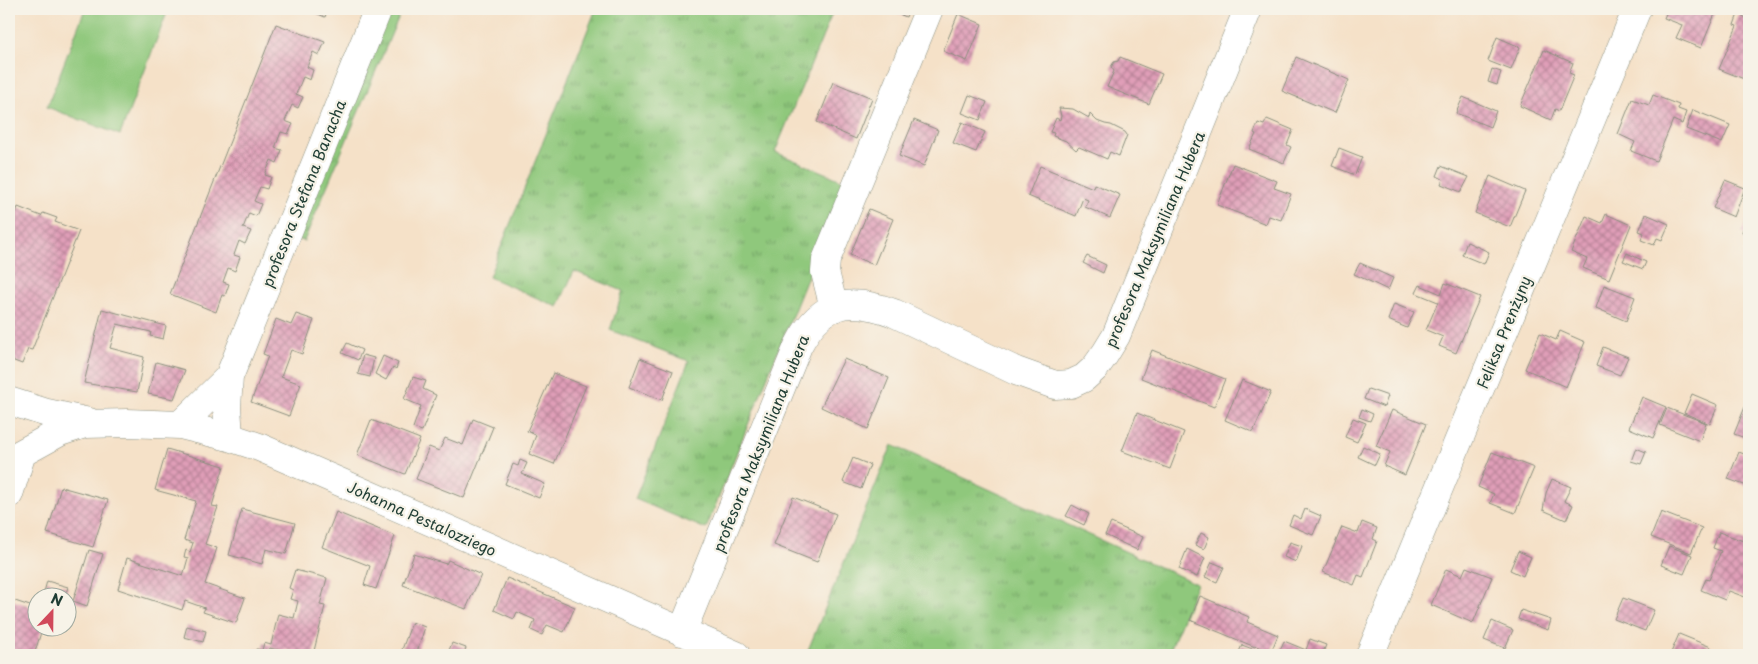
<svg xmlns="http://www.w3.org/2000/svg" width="1758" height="664" font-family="'Playpen Sans',sans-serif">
<defs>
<pattern id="grass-tufts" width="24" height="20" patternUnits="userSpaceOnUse" patternTransform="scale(1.25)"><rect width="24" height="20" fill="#8fc87c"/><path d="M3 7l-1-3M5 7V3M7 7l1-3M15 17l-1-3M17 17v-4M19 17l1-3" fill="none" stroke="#74a466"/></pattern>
<pattern id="building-cross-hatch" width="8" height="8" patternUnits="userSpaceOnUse" patternTransform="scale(1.25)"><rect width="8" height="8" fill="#e09eb8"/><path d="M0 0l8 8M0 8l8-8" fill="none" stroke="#b58296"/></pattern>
</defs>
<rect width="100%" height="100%" fill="#f7f3e8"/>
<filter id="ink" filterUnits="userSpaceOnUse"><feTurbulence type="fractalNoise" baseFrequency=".02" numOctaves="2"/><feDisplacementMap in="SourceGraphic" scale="10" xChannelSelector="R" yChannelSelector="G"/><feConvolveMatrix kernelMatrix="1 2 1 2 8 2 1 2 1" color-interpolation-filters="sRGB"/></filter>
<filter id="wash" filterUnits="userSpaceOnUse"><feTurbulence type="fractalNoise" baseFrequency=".0096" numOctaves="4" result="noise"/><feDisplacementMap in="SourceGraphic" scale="20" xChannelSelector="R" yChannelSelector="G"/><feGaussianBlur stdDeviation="1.12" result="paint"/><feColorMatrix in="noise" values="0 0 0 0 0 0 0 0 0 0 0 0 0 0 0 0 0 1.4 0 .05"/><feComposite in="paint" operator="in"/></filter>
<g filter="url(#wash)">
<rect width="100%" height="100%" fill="#f5e1c8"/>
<path fill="url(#grass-tufts)" stroke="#578258" d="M387,9H402L304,241L297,239Z
M596,9H834L775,152L846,182L706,529L635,499L689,361L610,330L623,291L574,271L558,307L489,277Z
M892,445L1197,584L1168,655H806Z"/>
<path fill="#8fc87c" stroke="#578258" d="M85,9L168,10L120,135L47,107Z"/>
<g id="blocks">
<path fill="url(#building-cross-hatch)" d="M306,9H328L325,17Z
M887,9H909L906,17Z
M1668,9H1717L1701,48L1676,38L1682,25L1664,18Z
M958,14L982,24L967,61L943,51Z
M1738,14L1749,19V63L1748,66H1749V81L1719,69L1737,26L1734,25Z
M276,24L325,42L319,55L313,52L307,67L313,70L310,80L303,77L296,94L303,97L298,108L292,105L285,121L293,124L288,134L281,132L275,148L282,150L277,163L271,160L265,175L271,177L267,189L260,187L254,201L261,204L256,216L249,213L243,228L251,231L245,244L239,241L234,255L240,257L235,271L228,268L223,282L229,284L225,296L222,295L216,312L170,294Z
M1497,37L1520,47L1511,70L1488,61Z
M1544,50L1573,63L1569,73L1574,75L1559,111L1555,109L1551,120L1520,106Z
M1120,57L1162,74L1149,104L1107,87L1114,71L1111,67L1114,62L1118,61Z
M1296,57L1349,80L1335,113L1282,91Z
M1492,69L1501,72L1497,85L1488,82Z
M833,82L872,98L856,139L817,122Z
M969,95L987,102L980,120L962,113Z
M1653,95L1679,105L1678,109L1686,112L1682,124L1673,120L1656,161L1631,151L1635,142L1618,134L1632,99L1649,105Z
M1463,97L1496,111L1490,127L1456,113Z
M1059,108L1073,109L1089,118L1090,114L1097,121L1105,124L1111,125L1125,132L1127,135L1119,156L1110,152L1107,159L1079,147L1076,150L1066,141L1053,136L1054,133L1050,132L1056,118L1060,120L1061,116Z
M1693,110L1730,125L1722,143L1686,129Z
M1267,119L1293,130L1287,145L1291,147L1284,163L1249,149L1256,134L1254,133L1258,123L1264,125Z
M914,120L938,130L924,166L899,156Z
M962,122L985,132L976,152L953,143Z
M1339,148L1362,157L1355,175L1332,166Z
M1233,164L1277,181L1274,188L1291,194L1281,220L1269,216L1266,224L1217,205Z
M1040,166L1093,188L1094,184L1120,195L1110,218L1085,207L1088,200L1083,198L1076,216L1028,196Z
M1441,166L1469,177L1461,192L1441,184L1443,179L1437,176Z
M1490,176L1525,191L1510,227L1475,213Z
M1725,180L1745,188L1734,217L1713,208Z
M18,207L41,216L43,213L57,218L55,222L79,231L32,350L28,349L22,364L9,359V230Z
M869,209L893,219L874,265L850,255Z
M1606,214L1631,225L1609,279L1583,268L1587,259L1571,252L1586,216L1602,223Z
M1646,214L1669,224L1662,240L1657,238L1654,245L1641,240L1644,233L1639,231Z
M1749,214V235L1742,232Z
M1467,242L1489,252L1484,264L1462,255Z
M1627,253L1646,262L1643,269L1623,261Z
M1087,256L1106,265L1103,273L1083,263Z
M1360,263L1393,278L1388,290L1354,274Z
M1445,283L1480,297L1456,353L1439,346L1443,337L1426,330L1438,302L1416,293L1420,285L1441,294Z
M1604,285L1635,297L1626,321L1596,308Z
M1394,304L1414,312L1407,328L1388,320Z
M102,309L166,326L163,339L150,336L151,332L117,324L110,348L144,357L137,392L84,383Z
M296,314L314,320L302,354L291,350L281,377L301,384L289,416L251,402L268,356L263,354L276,319L291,325Z
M1560,331L1585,342L1566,387L1525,369L1540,333L1556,340Z
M347,343L362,350L358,360L342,353Z
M1603,347L1628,357L1620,375L1596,366Z
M1152,350L1225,379L1214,407L1141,378Z
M363,355L374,358L370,377L358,374Z
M383,356L398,363L396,369L393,367L386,380L375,374Z
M640,358L673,371L662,400L629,387Z
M844,359L889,378L868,429L821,407Z
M156,362L185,370L174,399L148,394Z
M553,373L586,386L554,464L529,454L536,435L527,431Z
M413,377L426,381L423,389L436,395L422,431L413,428L421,406L404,399Z
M1242,380L1271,392L1253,432L1225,420Z
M1368,389L1388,396L1384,407L1364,399Z
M1692,394L1718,405L1710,424L1684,413Z
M1642,397L1666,407L1653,438L1629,428Z
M1745,407L1749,409V427L1745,438L1734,434Z
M1667,408L1706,423L1700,441L1660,425Z
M1362,409L1373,414L1370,421L1359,417Z
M1392,410L1426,424L1405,475L1384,466L1390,452L1376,446Z
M1137,413L1184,432L1170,469L1122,451Z
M1353,418L1366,423L1357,442L1345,437Z
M473,419L493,427L464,498L416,479L429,447L439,451L445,438L463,445Z
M371,420L420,439L405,474L357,455Z
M1363,446L1380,454L1375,465L1358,457Z
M1636,448L1646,452L1641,464L1631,461Z
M167,449L224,466L212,506L218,507L205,544L217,548L205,584L245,598L236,623L203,612L205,608L185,601L182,610L118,589L127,558L183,576L188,558L184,557L186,550L190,552L193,543L184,540L196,501L155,490Z
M1492,452L1534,468L1515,513L1490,503L1494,494L1478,487Z
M1739,452L1749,456V479L1747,486L1728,479Z
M853,458L870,465L861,489L843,482Z
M520,460L527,463L522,474L545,484L539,498L505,484L513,464L518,466Z
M1552,479L1571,487L1564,501L1573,505L1566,520L1543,510L1546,493Z
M61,487L108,500L93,547L47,533Z
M793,497L836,514L817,562L774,545Z
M1072,505L1089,514L1084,525L1066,516Z
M242,509L295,523L286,554L266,549L262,564L229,555Z
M1305,509L1321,516L1313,535L1289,525L1293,515L1301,519Z
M336,512L395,536L376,589L364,585L370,566L322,547Z
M1661,512L1702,528L1691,553L1651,537Z
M1362,522L1377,528L1373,539L1377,541L1363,577L1358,575L1354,585L1323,572L1342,527L1358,533Z
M1111,523L1143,537L1137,550L1105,535Z
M1719,532L1749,543L1744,554L1749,556V587L1745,597L1729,591L1725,600L1701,590L1706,579L1709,580L1721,551L1713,548Z
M1201,533L1209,537L1204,549L1195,545Z
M1290,542L1302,546L1296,562L1284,557Z
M1669,546L1692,555L1684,574L1661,565Z
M1187,549L1205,558L1197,577L1179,569Z
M89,550L103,554L87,606L73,601Z
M1518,551L1531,557L1523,576L1510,570Z
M414,554L446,564L448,560L481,575L466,609L403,585Z
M1212,562L1224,567L1217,582L1205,577Z
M1466,567L1492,577L1473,623L1431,605L1446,569L1462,576Z
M295,570L327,578L320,605L325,606L313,655L286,650L285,652L270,648L269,652L279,655H254L256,649L262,650L264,643L271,645L278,614L294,618L298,601L290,599L293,590L289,588Z
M507,578L575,607L564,632L547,625L542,635L531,630L535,620L517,612L514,619L494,610Z
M47,581L68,587L65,596H43Z
M1200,596L1249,617L1247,622L1278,635L1271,652L1256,646L1255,647L1190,620Z
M1623,598L1654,610L1645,631L1614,619Z
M9,599L36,608L32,620L38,621V626H43L34,655H15L9,653Z
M1521,610L1551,620L1548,630L1518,619Z
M1492,621L1513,630L1505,648L1484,640Z
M412,622L425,627L416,655H400Z
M187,626L206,631L203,642L184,637Z
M1679,634L1711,647L1708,655H1670Z
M1310,639L1326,645L1322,655H1288L1289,653L1280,650L1284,641L1306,650Z
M452,643L466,648L463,655H447Z
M1242,645L1268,655H1246L1239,652Z"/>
</g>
</g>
<g filter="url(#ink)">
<use href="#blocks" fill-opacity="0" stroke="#8a8f7e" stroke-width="1"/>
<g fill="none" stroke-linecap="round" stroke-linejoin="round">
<g stroke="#8a8f7e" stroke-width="29">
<path id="minor" d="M834,308L825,272L826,260L929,9
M9,401L47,413L89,422
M180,425L229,377
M229,437L227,407L229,377L378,9
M9,460L60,432L85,424L127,423L180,425L229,437L259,447L356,489L736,655
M9,494L22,453
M682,632L798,346C821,301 849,296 894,313L1016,371L1055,385L1071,384L1084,378L1095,368L1105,354L1116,336L1248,9
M1370,655L1637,9"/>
</g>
<use href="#minor" stroke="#fff" stroke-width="28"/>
</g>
</g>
<g text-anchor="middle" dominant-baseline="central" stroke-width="4.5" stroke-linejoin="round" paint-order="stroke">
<g font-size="15" fill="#1f3d34" stroke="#f7f3e8">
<text transform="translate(303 193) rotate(-68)">profesora Stefana Banacha</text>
<text transform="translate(1154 239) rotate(-67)">profesora Maksymiliana Hubera</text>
<text transform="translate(1503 332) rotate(-68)">Feliksa Prenżyny</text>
<text transform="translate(760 443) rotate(-68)">profesora Maksymiliana Hubera</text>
<text transform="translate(422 518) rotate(24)">Johanna Pestalozziego</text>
</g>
</g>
<rect width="1758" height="664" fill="none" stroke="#f7f3e8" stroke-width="30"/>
<g transform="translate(52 612) rotate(22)"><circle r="24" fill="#f7f3e8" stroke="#a1aaa0"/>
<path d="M0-4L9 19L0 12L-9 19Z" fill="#d1495b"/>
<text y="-8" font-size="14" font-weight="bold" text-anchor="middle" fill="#1f3d34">N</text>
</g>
</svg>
